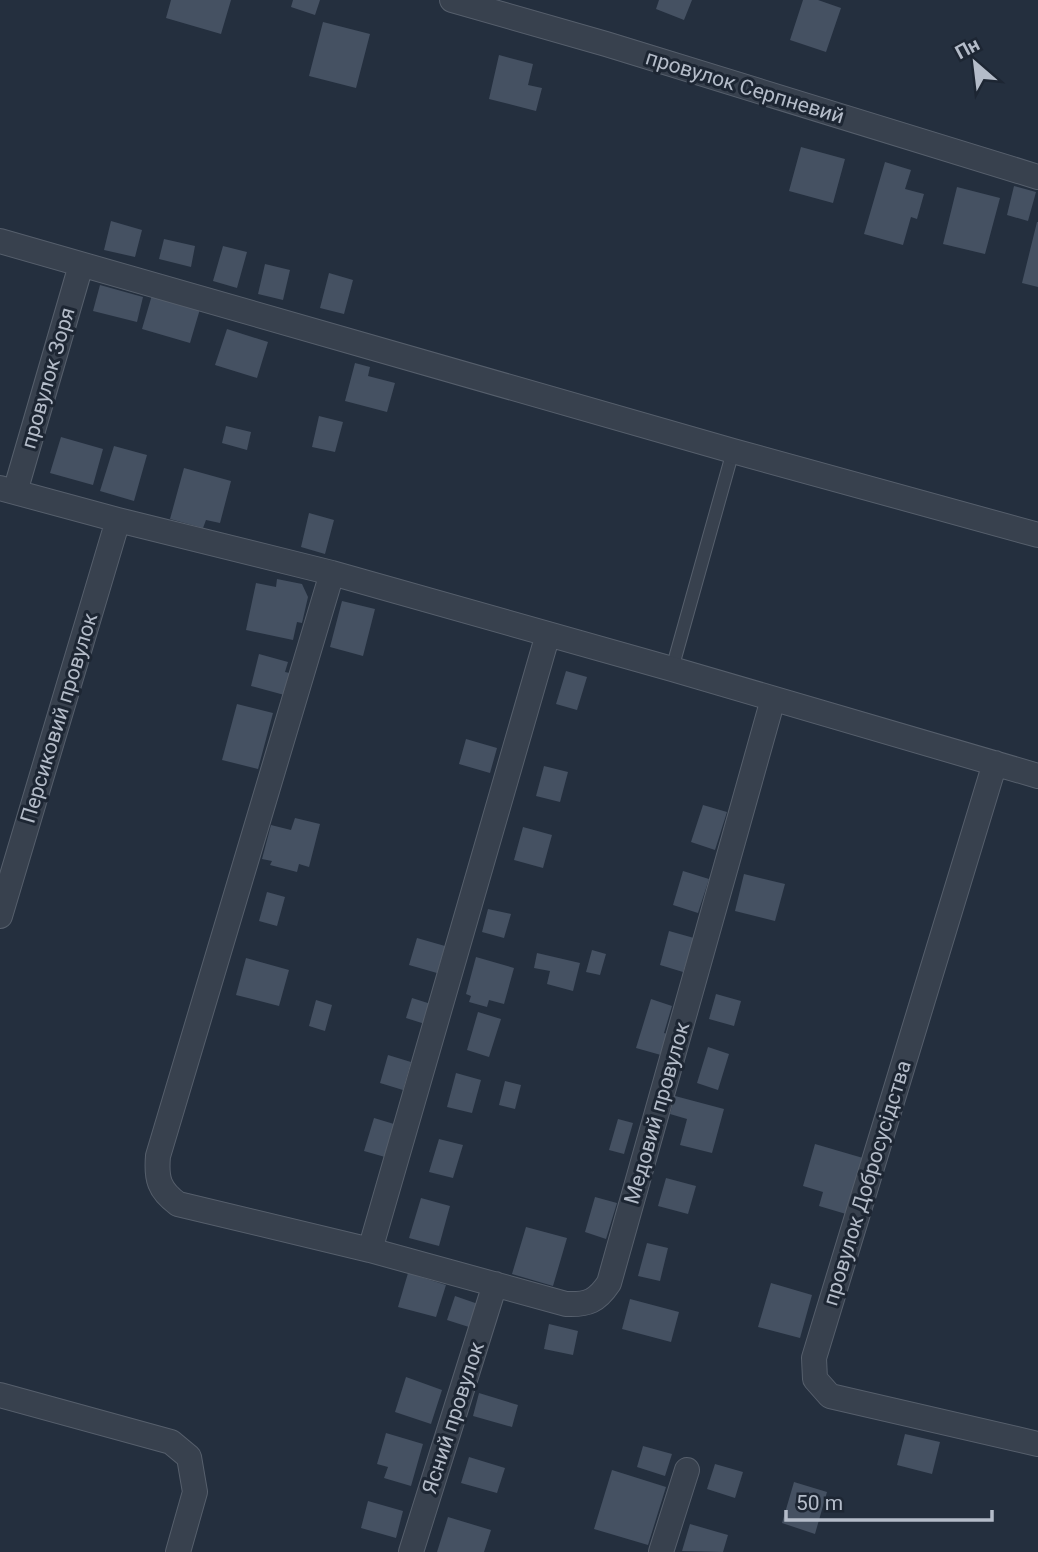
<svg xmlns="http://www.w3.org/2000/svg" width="1038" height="1552" viewBox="0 0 1038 1552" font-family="Roboto,sans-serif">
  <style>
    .building { fill: #455162 }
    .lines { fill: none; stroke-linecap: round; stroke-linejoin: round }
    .service-casing { stroke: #565f6c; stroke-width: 14 }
    .minor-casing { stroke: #565f6c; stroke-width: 26 }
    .service { stroke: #38414e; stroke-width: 12 }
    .minor { stroke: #38414e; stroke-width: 24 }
    .labels { text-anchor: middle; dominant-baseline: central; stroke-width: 6; stroke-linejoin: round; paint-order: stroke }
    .street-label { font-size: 21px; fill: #b4bcc9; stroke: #1d2633 }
  </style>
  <rect width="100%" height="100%" fill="#242f3e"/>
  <path class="building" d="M171 0H231L221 34 166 18Z
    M293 0H320L315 15 291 7Z
    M659 0H692L684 20 656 9Z
    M803 0H818L841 8 826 52 790 40Z
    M323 22 370 34 356 88 309 76Z
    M499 55 533 64 528 85 542 88 536 111 489 99Z
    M801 147 845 159 833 203 789 191Z
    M885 162 911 170 905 189 924 194 917 219 911 217 903 245 864 234Z
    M1014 186 1036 192 1028 221 1007 215Z
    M957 187 1000 198 985 254 943 244Z
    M111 221 142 230 135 257 104 250Z
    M1037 222H1038V287L1022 283Z
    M164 239 195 246 191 267 159 259Z
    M223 246 247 252 237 288 213 281Z
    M265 264 290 270 283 300 258 294Z
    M329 273 353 280 344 314 320 308Z
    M100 285 143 297 137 322 93 311Z
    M152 295 200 309 190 343 142 329Z
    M227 329 268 342 257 378 215 365Z
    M355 363 370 367 368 376 395 383 387 412 345 401Z
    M319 416 343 422 335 452 312 447Z
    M226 426 251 432 247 450 222 443Z
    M61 437 103 449 93 485 50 473Z
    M114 446 147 455 134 501 100 491Z
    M184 468 231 481 220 523 206 520 203 528 170 519Z
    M309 513 334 520 325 554 301 547Z
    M277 579 302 584 308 597 302 623 297 622 293 640 246 630 256 583 276 587Z
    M342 601 375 609 363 656 330 647Z
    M259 654 288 662 285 672 294 674 288 696 251 686Z
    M566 671 587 677 577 710 556 704Z
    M237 704 273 713 258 769 222 760Z
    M466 739 497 748 490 773 459 764Z
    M544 766 568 772 560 802 536 796Z
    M703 805 727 812 715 850 691 842Z
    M295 818 320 824 309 867 299 864 297 872 270 865 272 861 262 859 271 825 291 830Z
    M523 827 552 835 543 868 514 860Z
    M683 871 709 879 698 913 673 905Z
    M744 874 785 884 775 921 735 911Z
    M267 892 285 897 277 926 259 921Z
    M488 909 511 914 504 938 482 932Z
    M669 931 694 938 683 972 660 965Z
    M417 938 445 946 437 973 409 965Z
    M592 950 606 954 600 975 586 972Z
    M537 953 580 963 573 991 547 984 550 971 534 968Z
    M476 957 514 968 504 1004 489 1000 487 1007 469 1002 471 996 466 994Z
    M246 958 289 970 279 1006 236 995Z
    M716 994 741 1001 734 1026 709 1019Z
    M412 998 431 1004 425 1024 406 1018Z
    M651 999 672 1006 664 1033 674 1036 668 1057 636 1048Z
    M316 1000 332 1005 325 1031 309 1026Z
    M478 1012 501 1019 489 1057 467 1050Z
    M708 1047 729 1054 718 1090 697 1083Z
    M388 1055 411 1062 403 1090 380 1083Z
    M456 1073 481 1080 472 1113 447 1107Z
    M505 1081 521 1085 515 1109 499 1105Z
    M675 1096 724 1109 712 1153 680 1145 687 1119 670 1114Z
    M374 1118 394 1124 385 1157 364 1151Z
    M618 1119 633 1123 624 1154 609 1150Z
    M439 1139 463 1145 453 1178 429 1172Z
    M815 1144 863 1158 846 1214 819 1206 823 1192 803 1186Z
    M666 1178 696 1186 688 1214 658 1206Z
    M595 1197 617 1203 606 1239 585 1232Z
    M421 1198 450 1206 439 1246 409 1238Z
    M526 1227 567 1238 553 1286 512 1274Z
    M647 1243 668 1248 660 1281 638 1276Z
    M408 1273 446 1285 436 1317 398 1307Z
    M771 1283 812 1295 800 1338 758 1327Z
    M455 1296 481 1305 472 1328 447 1320Z
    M630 1299 679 1312 671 1342 622 1329Z
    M549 1324 578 1331 573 1355 544 1349Z
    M406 1377 442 1390 431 1424 395 1412Z
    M479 1393 518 1405 512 1427 473 1416Z
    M386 1433 423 1444 411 1486 384 1478 388 1467 377 1464Z
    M905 1434 940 1442 932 1474 897 1465Z
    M643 1446 672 1454 665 1476 637 1467Z
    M469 1457 505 1468 497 1493 461 1483Z
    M715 1464 743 1472 735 1498 707 1489Z
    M612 1470 666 1487 648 1545 594 1529Z
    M794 1482 827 1492 815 1534 782 1523Z
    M368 1501 403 1511 396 1538 361 1528Z
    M448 1517 491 1530 484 1552H437Z
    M690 1524 728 1535 723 1552 682 1551Z"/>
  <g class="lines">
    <defs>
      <path id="service" d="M672 669 733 451"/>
      <path id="minor" d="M452 0 606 44 1038 177
        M0 241 733 451 1038 535
        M0 488 118 520 332 573 672 669 1038 776
        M15 492 81 265
        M332 573 158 1156C156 1179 159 1190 178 1204L370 1250 566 1304C588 1305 597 1301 609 1283L773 699
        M995 763 814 1358 815 1379 830 1396 1038 1444
        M0 916 118 520
        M370 1250 548 634
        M0 1395 171 1442 189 1457 195 1492 178 1552
        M411 1552 495 1284
        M661 1552 687 1470"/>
    </defs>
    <use href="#service" class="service-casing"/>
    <use href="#minor" class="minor-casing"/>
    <use href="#service" class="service"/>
    <use href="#minor" class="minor"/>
  </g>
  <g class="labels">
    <g class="street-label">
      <text transform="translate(745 87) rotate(17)">провулок Серпневий</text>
      <text transform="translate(48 378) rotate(-74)">провулок Зоря</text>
      <text transform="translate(59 718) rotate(-73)">Персиковий провулок</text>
      <text transform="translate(657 1113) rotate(-74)">Медовий провулок</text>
      <text transform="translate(867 1183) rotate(-73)">провулок Добросусідства</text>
      <text transform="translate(453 1418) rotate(-72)">Ясний провулок</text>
    </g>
  </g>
  <g transform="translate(975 63) rotate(332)" stroke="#1d2633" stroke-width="5" paint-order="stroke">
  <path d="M0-5L12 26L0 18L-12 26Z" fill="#b4bcc9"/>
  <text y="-10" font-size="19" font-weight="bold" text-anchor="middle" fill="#b4bcc9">Пн</text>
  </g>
  <path d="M786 1510v10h206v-10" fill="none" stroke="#b4bcc9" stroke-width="3.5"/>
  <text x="796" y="1510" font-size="21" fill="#b4bcc9" stroke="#1d2633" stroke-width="5" paint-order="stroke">50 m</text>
</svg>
